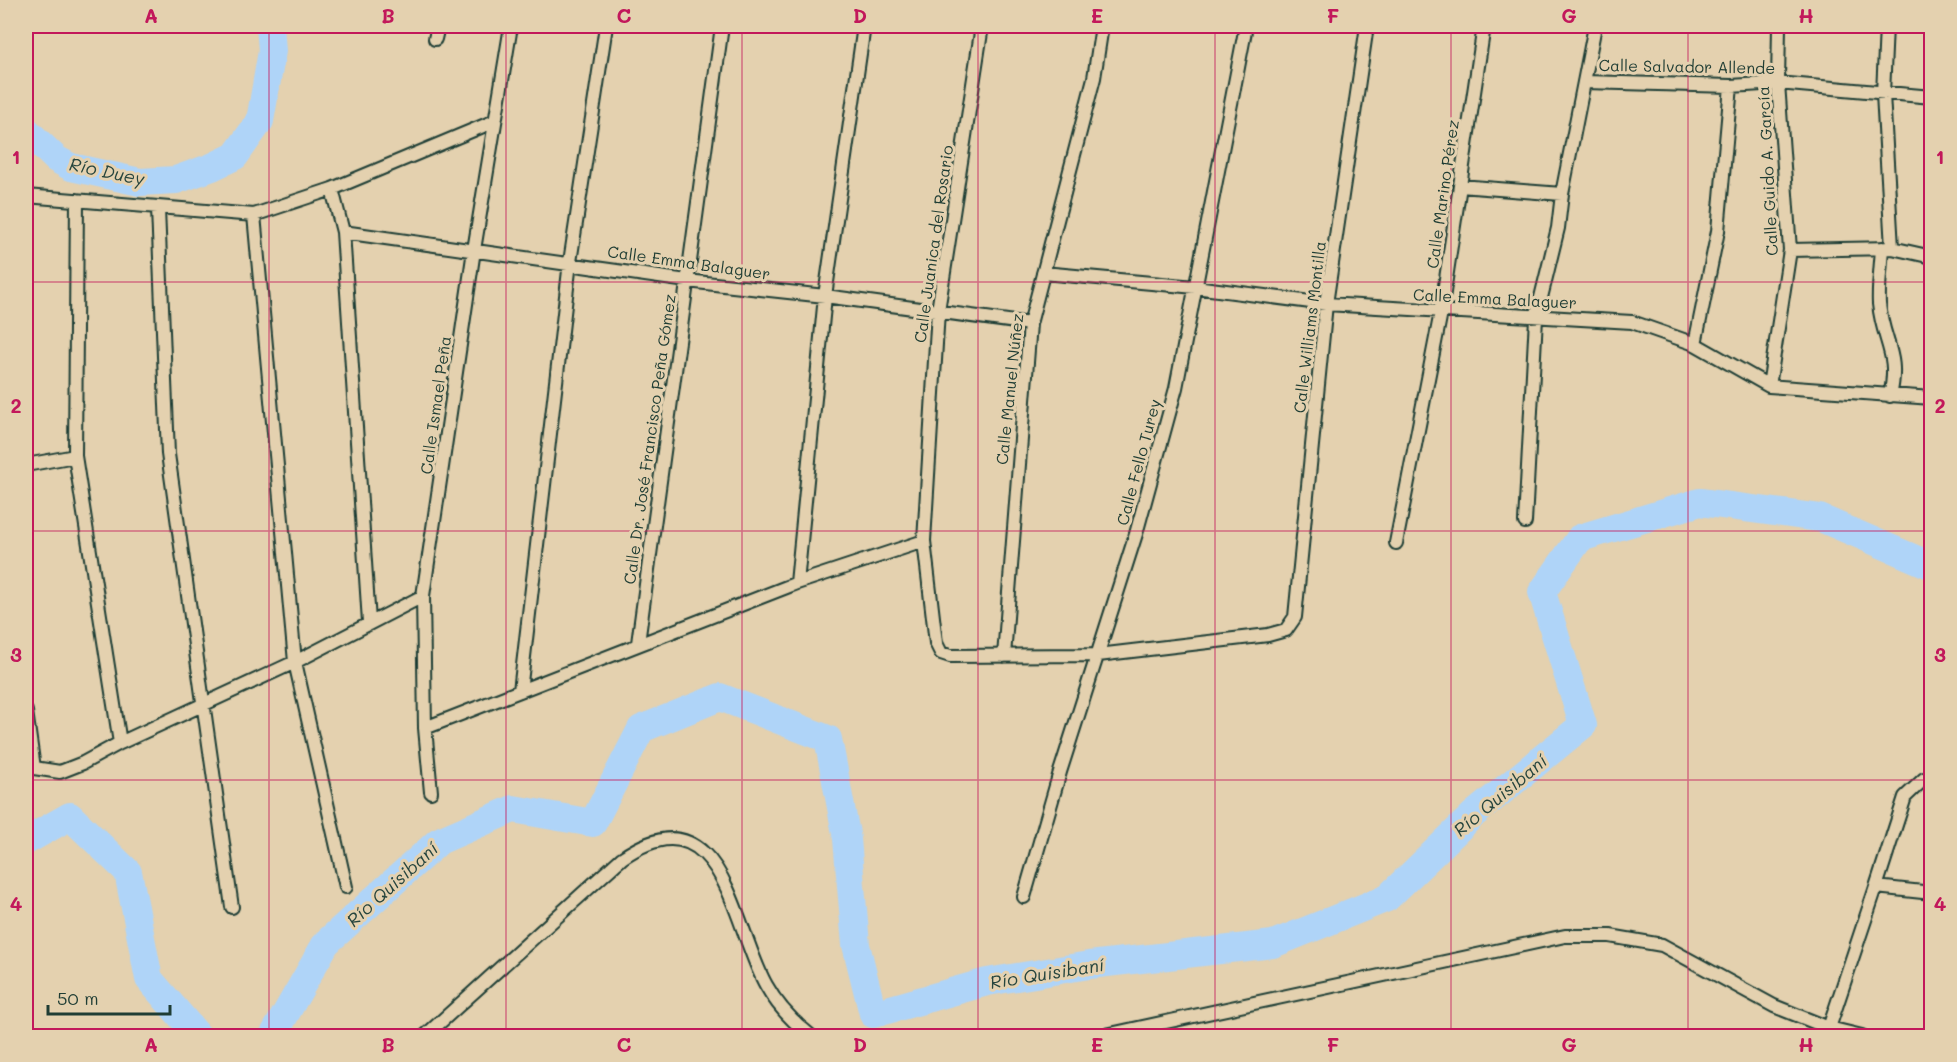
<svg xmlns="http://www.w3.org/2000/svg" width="1957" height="1062" viewBox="0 0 1957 1062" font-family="Mali,sans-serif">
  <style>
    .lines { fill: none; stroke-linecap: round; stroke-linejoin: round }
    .river { stroke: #afd4f8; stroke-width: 28 }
    .street-casing { stroke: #1f3d34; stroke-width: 16 }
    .street { stroke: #e4d1af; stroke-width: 12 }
    .grid { fill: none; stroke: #c2185b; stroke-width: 1.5; stroke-opacity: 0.55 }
    .labels { text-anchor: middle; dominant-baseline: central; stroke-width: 6; stroke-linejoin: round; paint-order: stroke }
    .street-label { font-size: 16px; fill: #1f3d34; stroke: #e4d1af }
    .water-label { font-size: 18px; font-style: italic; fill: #26453e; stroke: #e4d1af }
    .neatline { fill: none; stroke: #c2185b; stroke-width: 2 }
    .grid-label { font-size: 20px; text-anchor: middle; font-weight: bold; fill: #c2185b }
  </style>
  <rect width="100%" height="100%" fill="#e4d1af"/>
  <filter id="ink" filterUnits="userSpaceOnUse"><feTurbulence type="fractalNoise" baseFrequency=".0167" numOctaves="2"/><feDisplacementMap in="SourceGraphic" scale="12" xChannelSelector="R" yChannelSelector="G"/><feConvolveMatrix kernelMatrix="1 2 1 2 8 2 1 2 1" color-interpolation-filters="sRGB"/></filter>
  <g filter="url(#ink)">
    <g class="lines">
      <path class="river" d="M26 130 56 159 71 167 140 182 176 180 212 167 235 156 260 121 272 51 270 26
        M26 841 70 816 128 872 149 979 198 1036
        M273 1036 326 943 439 841 513 809 593 823 641 729 720 697 828 739 847 839 856 945 873 1014 987 982 1089 965 1273 944 1387 898 1474 814 1583 725 1542 592 1580 538 1700 502 1820 518 1932 566"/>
      <defs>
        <path id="street" d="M982 26 938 311 924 541 936 643 941 653 950 656 1098 655 1268 635 1286 630 1295 617 1326 304 1367 26
          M1886 26 1883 94 1892 248
          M435 39 438 26
          M1585 82 1731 86 1778 83 1932 97
          M1460 186 1562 194
          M332 189 343 232 369 622
          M26 196 254 215 332 189 495 121
          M77 200 75 456 120 743
          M158 209 168 454 232 907
          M254 215 295 662 346 887
          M343 232 687 281 825 296 1030 324
          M1882 248C1881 266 1878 286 1879 304 1883 343 1900 354 1890 396
          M1790 250 1892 248 1932 257
          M1043 273 1195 287 1326 304 1632 322 1695 344 1769 386 1932 398
          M1695 344 1718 231 1731 86
          M1769 386 1790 250 1778 83 1779 26
          M26 465 75 456
          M1525 522 1536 318 1558 228 1562 194 1595 26
          M1396 543 1441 312 1484 26
          M797 583 825 296 864 26
          M638 643 722 26
          M1004 656 1030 324 1094 78 1102 26
          M520 691 570 262 606 26
          M26 711 34 768
          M425 728 797 583 924 541
          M26 764 34 768 60 772 83 763 120 743 295 662 423 596
          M431 792 425 728 423 596 474 250 511 26
          M1876 887 1905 797 1924 779 1932 778
          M1024 897 1060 772 1136 534 1176 388 1246 26
          M1829 1028 1876 887 1932 893
          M425 1036 622 858C723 789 733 927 766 985 777 1005 793 1022 811 1036
          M1101 1036 1565 936H1610L1662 945 1774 1006 1829 1028 1862 1036"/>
      </defs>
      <use href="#street" class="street-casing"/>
      <use href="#street" class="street"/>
    </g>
  </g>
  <path class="grid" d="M269 26V1036M506 26V1036M742 26V1036M978 26V1036M1215 26V1036M1451 26V1036M1688 26V1036M26 282H1932M26 531H1932M26 780H1932"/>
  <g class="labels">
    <g class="street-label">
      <text transform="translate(1687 66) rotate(1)">Calle Salvador Allende</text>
      <text transform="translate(1767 171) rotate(-93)">Calle Guido A. García</text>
      <text transform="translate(1442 194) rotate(-82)">Calle Marino Pérez</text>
      <text transform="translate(933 244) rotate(-82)">Calle Juanica del Rosario</text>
      <text transform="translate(689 262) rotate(8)">Calle Emma Balaguer</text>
      <text transform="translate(1495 298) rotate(3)">Calle Emma Balaguer</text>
      <text transform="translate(1309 327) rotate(-83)">Calle Williams Montilla</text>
      <text transform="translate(1009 389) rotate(-84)">Calle Manuel Núñez</text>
      <text transform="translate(435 405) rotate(-82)">Calle Ismael Peña</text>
      <text transform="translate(649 439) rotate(-82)">Calle Dr. José Francisco Peña Gómez</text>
      <text transform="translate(1138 462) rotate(-75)">Calle Fello Turey</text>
    </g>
    <g class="water-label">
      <text transform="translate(107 171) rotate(12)">Río Duey</text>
      <text transform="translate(1500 795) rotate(-40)">Río Quisibaní</text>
      <text transform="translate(392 884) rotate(-42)">Río Quisibaní</text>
      <text transform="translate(1047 973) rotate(-9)">Río Quisibaní</text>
    </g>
  </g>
  <rect width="1957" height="1062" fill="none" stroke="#e4d1af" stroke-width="66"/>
  <path d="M48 1005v9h122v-9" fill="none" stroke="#1f3d34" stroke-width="3"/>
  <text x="57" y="1005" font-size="18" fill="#1f3d34" stroke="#e4d1af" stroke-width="4.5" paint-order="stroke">50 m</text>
  <rect x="33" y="33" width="1891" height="996" class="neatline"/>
  <g class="grid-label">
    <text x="151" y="23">A</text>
    <text x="388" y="23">B</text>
    <text x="624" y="23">C</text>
    <text x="860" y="23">D</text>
    <text x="1097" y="23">E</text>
    <text x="1333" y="23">F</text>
    <text x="1569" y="23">G</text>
    <text x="1806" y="23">H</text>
    <text x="16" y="164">1</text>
    <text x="1940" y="164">1</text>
    <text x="16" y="413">2</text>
    <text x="1940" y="413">2</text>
    <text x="16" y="662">3</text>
    <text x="1940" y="662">3</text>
    <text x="16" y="911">4</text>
    <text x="1940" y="911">4</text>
    <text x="151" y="1052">A</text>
    <text x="388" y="1052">B</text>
    <text x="624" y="1052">C</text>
    <text x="860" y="1052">D</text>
    <text x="1097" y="1052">E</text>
    <text x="1333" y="1052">F</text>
    <text x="1569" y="1052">G</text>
    <text x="1806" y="1052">H</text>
  </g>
</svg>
